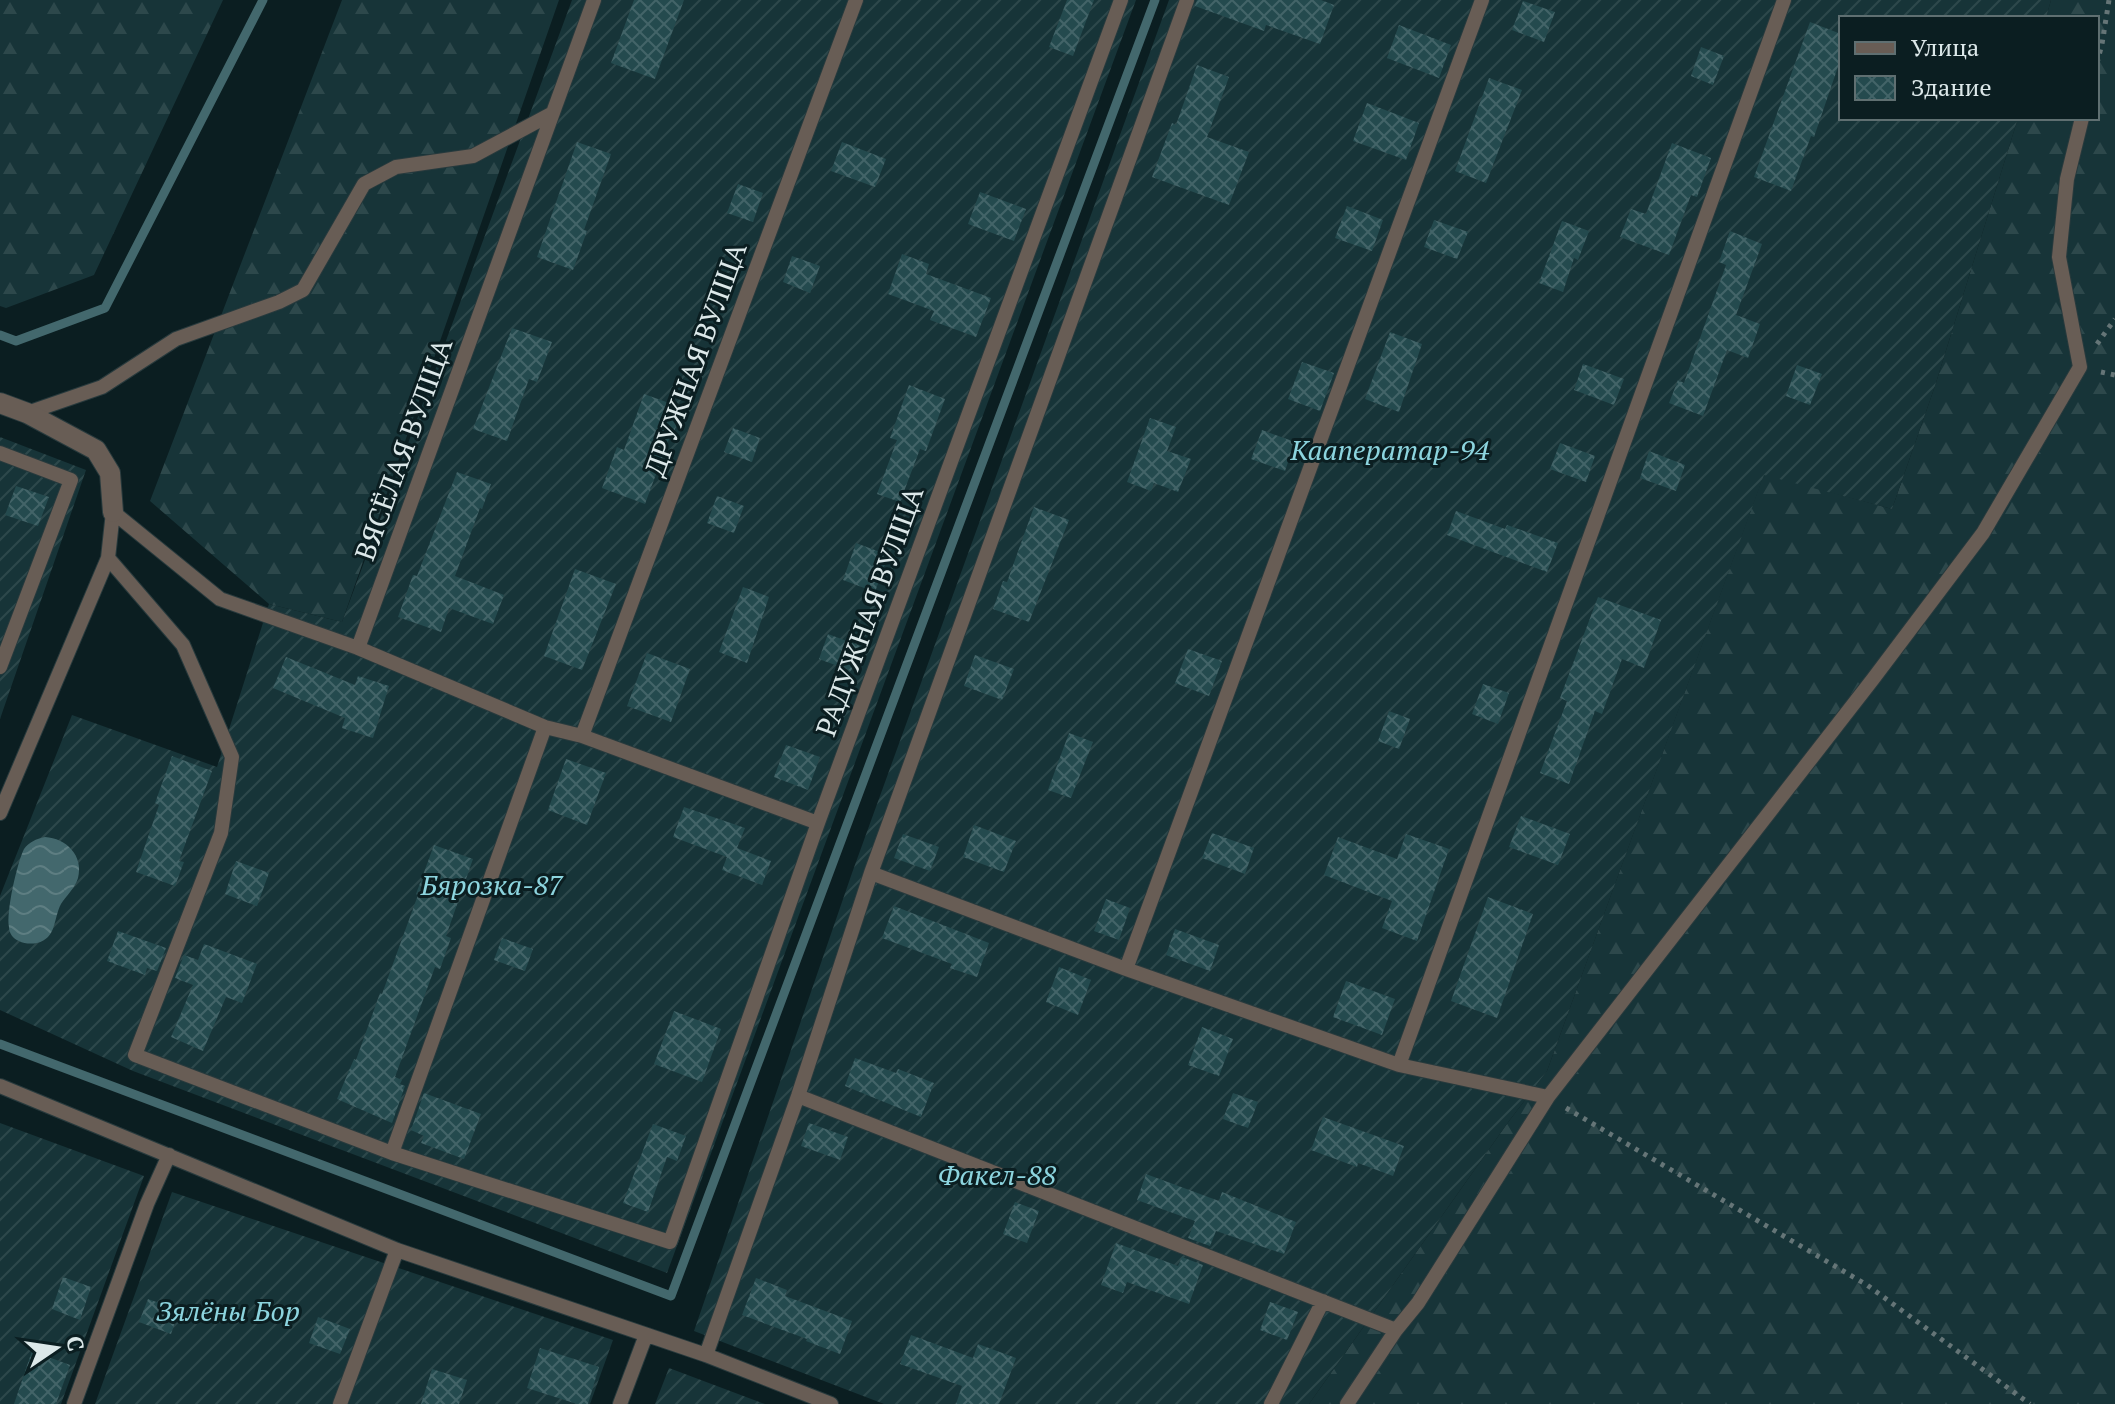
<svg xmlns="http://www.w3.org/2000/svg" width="2115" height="1404" viewBox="0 0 2115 1404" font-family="'PT Serif',serif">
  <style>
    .forest { fill: url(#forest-firs) }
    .garden { fill: url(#garden-furrows) }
    .water { fill: url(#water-waves) }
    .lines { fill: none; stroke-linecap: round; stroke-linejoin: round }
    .stream { stroke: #43686d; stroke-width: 9 }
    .building { fill: url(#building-cross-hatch) }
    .lane-casing { stroke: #283a3d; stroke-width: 16 }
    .street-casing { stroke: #283a3d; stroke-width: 22 }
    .path { stroke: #657577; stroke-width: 5; stroke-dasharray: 4 6; stroke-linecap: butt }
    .lane { stroke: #685d55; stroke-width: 14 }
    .street { stroke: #685d55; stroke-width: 20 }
    .labels { text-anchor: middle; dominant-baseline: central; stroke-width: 6; stroke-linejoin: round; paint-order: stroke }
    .street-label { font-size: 28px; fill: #dce8e9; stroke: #0b1e21 }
    .park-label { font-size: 28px; font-style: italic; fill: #8cd4de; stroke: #0b1e21 }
  </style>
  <defs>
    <pattern id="forest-firs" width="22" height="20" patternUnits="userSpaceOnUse" patternTransform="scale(2)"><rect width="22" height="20" fill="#173438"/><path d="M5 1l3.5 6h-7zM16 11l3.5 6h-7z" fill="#2d484b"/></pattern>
    <pattern id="garden-furrows" width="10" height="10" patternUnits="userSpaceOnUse" patternTransform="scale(2)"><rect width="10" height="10" fill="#173438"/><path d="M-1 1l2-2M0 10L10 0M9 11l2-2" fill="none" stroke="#2d484b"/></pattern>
    <pattern id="water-waves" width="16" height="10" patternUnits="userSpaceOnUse" patternTransform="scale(2)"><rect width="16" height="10" fill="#43686d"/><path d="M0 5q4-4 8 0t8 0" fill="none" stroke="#5e7e82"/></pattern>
    <pattern id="building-cross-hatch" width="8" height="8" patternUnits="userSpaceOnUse" patternTransform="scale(2)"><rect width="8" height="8" fill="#244a4e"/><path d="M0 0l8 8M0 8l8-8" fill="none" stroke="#436468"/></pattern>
  </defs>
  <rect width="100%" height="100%" fill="#0b1e21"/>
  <path class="forest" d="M0 0H223L94 275 6 308 0 306Z
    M342 0H559L342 622 269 604 150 501Z
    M2051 0H2115V1404H1309L1509 1121 1547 1071 1764 474 1892 509 1935 386 2018 118H2097V18H2046Z"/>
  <path class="garden" d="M572 0H1136L667 1273 133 1071 0 1010V896L72 715 217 767 269 604 342 622Z
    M1169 0H2051L2046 18H1841V118H2018L1935 386 1892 509 1764 475 1547 1071 1509 1121 1309 1404H884L694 1331 852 873Z
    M0 437 86 470 0 719Z
    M0 1123 144 1176 61 1404H0Z
    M172 1192 613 1340 590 1404H95Z
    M669 1368 765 1404H655Z"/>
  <path class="water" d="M45 837C66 838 84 856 78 878 75 888 66 896 61 904 53 919 57 938 37 943 32 944 24 944 19 941 13 939 9 933 9 927 6 912 17 863 24 849 29 842 36 839 45 837Z"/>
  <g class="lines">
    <path class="stream" d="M0 335 16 341 105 308 263 0
      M0 1044 671 1296 1155 0"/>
  </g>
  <path class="building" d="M634 0H684L655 79 611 63Z
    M1067 0H1094L1073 56 1049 47Z
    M1197 0H1321L1334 5 1320 44 1266 25 1264 31 1195 6Z
    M1523 1 1555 12 1544 42 1512 30Z
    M1810 22 1841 34V58L1814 137 1811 136 1791 191 1754 177Z
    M1399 25 1451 45 1439 78 1387 58Z
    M1701 47 1724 56 1713 85 1691 76Z
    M1197 65 1229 77 1207 137 1249 152 1229 205 1152 177 1172 123 1176 125Z
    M1489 78 1522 90 1486 183 1455 171Z
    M1367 103 1419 123 1406 160 1353 141Z
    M577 142 611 154 584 230 587 231 573 270 537 257Z
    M842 142 886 159 875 187 831 171Z
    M1672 143 1711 158 1697 197 1691 195 1669 255 1620 237 1631 209 1646 214Z
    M738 184 763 193 753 222 727 213Z
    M980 192 1026 209 1014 241 968 224Z
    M1347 206 1383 220 1372 251 1335 238Z
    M1434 220 1468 232 1457 259 1424 247Z
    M1562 221 1589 231 1578 260 1574 258 1563 292 1539 283Z
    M1730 231 1762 244 1736 315 1760 324 1748 358 1727 350 1703 416 1669 403 1678 380 1684 383 1726 265 1719 262Z
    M902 254 929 264 926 274 991 298 976 337 930 320 934 311 888 294Z
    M792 256 820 266 810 293 783 282Z
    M512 328 552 342 537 382 529 379 507 441 473 429Z
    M1390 332 1422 344 1399 412 1365 399Z
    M1302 362 1334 373 1320 411 1288 399Z
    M1583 364 1624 379 1614 405 1574 390Z
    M1797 365 1822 374 1810 405 1786 396Z
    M909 385 945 399 926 451 920 449 900 502 877 494 897 440 890 438Z
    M644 394 683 408 674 432 672 431 645 504 602 488 617 447 624 450Z
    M1150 418 1176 427 1167 451 1191 459 1178 492 1154 483 1151 491 1127 482Z
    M733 428 760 438 752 462 724 452Z
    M1262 430 1295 442 1285 471 1251 459Z
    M1560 443 1595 456 1586 482 1550 469Z
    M1649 451 1685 465 1676 491 1640 478Z
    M457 472 491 484 482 509 480 508 455 576 504 595 493 624 449 608 441 632 398 617 413 575 417 576Z
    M16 486 49 497 38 526 5 515Z
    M717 496 744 506 734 533 707 523Z
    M1034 507 1069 520 1029 622 993 609 1003 581 1007 582Z
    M1456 511 1505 529 1507 525 1558 543 1547 572 1447 535Z
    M856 543 888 555 875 592 843 580Z
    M575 569 616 584 582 670 544 656Z
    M743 587 769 597 747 663 719 652Z
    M1598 597 1661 620 1644 668 1622 659 1602 714 1595 711 1569 784 1540 773 1567 701 1560 698Z
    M828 634 860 646 851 671 819 659Z
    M1188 649 1222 661 1209 696 1175 683Z
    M647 653 690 669 671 722 627 706Z
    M975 655 1014 669 1002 700 964 686Z
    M286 657 355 685 358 676 389 686 373 738 342 728 345 718 273 688Z
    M1483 684 1509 693 1498 724 1472 714Z
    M1389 711 1410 719 1399 749 1378 741Z
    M1069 733 1093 742 1071 798 1048 790Z
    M786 745 820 757 808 790 774 777Z
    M172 756 212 771 179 861 184 862 175 886 136 872 159 805 155 803Z
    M566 759 606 773 587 825 548 810Z
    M684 807 745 828 737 848 771 861 762 885 722 870 727 857 673 837Z
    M1521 816 1570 834 1558 865 1509 847Z
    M974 825 1016 841 1004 872 963 857Z
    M1212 833 1254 848 1245 874 1202 858Z
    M903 834 939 847 930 871 894 858Z
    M1406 834 1449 849 1417 941 1382 928 1392 901 1324 875 1338 837 1397 859Z
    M434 845 473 859 446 936 451 938 440 969 435 967 395 1077 402 1080 400 1084 405 1086 392 1123 337 1099 354 1059 356 1060 380 993 382 994 418 895 416 894Z
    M236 861 269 873 257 906 225 894Z
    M1488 897 1533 914 1497 1018 1451 1001Z
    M1106 899 1130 908 1119 940 1094 931Z
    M894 906 989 943 977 977 950 968 952 964 882 938Z
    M1175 929 1219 945 1210 971 1166 955Z
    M118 931 166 948 157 971 147 968 145 975 107 961Z
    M502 938 533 949 525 971 494 960Z
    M204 944 257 964 242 1003 226 997 203 1051 171 1037 193 985 175 978 184 955 198 960Z
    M1059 967 1091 980 1078 1015 1046 1002Z
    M1346 981 1395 999 1382 1035 1333 1017Z
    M674 1011 721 1029 702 1082 654 1064Z
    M1202 1027 1233 1039 1219 1076 1188 1065Z
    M855 1058 896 1073 898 1069 934 1083 921 1117 845 1086Z
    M424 1093 481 1114 464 1159 421 1143 424 1136 411 1130Z
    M1233 1093 1258 1102 1248 1128 1223 1119Z
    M1323 1117 1404 1146 1393 1176 1358 1163 1357 1167 1311 1150Z
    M809 1123 848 1137 840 1160 801 1146Z
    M653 1124 686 1136 677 1161 667 1157 648 1212 623 1203Z
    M1146 1174 1219 1201 1222 1192 1296 1222 1284 1254 1216 1231 1210 1246 1188 1238 1195 1221 1137 1200Z
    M1015 1202 1039 1211 1027 1243 1003 1234Z
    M1116 1243 1178 1266 1182 1257 1203 1265 1189 1304 1127 1282 1123 1293 1101 1285Z
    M63 1277 91 1287 80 1320 52 1309Z
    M756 1278 787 1290 785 1296 852 1321 840 1354 806 1341 807 1339 742 1315Z
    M148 1299 179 1310 171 1334 139 1322Z
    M1270 1302 1298 1312 1287 1340 1260 1330Z
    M318 1317 350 1329 340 1354 309 1343Z
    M911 1335 973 1358 978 1344 1016 1358 999 1404H956L962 1386 900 1364Z
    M540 1348 599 1367 588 1404H577L527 1388Z
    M32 1351 70 1365 56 1404H14Z
    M432 1369 467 1380 459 1404H421Z"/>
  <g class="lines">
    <defs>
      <path id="lane" d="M27 413 102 387 176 339 279 302 303 290 364 184 396 167 473 156 553 113
        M0 453 71 480 0 667
        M113 512 220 599 358 648 594 0
        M108 558 183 645 232 757 221 833 135 1055 392 1153 670 1242 818 823 1121 0
        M358 648 545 727 582 736 818 823
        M582 736 856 0
        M0 813 108 558 113 512
        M871 873 1187 0
        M1126 969 1482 0
        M1399 1065 1784 0
        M0 1086 397 1250 706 1355 798 1096 871 873 1126 969 1399 1065 1548 1097
        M798 1096 1396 1330
        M392 1153 545 727
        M706 1355 831 1404
        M74 1404 147 1204 169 1155
        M340 1404 397 1250
        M620 1404 646 1335
        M1271 1404 1323 1301
        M1347 1404 1396 1330 1418 1303 1548 1097 1873 679 1983 533 2080 367 2059 257 2067 179 2082 118"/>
      <path id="street" d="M0 403 27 413 96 450 110 473 113 512"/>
    </defs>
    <use href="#lane" class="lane-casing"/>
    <use href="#street" class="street-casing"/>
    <path class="path" d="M2097 63 2102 44 2109 0
      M2097 344 2115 319
      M2101 372 2115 375
      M1566 1108 1867 1285 2030 1404"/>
    <use href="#lane" class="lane"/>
    <use href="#street" class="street"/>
  </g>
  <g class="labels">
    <g class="street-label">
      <text transform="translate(695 359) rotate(-70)">ДРУЖНАЯ ВУЛІЦА</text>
      <text transform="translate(403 449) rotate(-70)">ВЯСЁЛАЯ ВУЛІЦА</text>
      <text transform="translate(869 611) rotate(-70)">РАДУЖНАЯ ВУЛІЦА</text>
    </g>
    <g class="park-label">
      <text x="1390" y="449">Кааператар-94</text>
      <text x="492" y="884">Бярозка-87</text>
      <text x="997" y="1174">Факел-88</text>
      <text x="228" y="1310">Зялёны Бор</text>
    </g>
  </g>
  <rect x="1839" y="16" width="260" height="104" fill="#0b1e21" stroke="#5f6f71" stroke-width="2"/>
  <rect x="1855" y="42" width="40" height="12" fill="#685d55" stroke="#5f6f71" stroke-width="2"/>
  <text x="1911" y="56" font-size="24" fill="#dce8e9">Улица</text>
  <rect x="1855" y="76" width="40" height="24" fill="url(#building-cross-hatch)" stroke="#5f6f71" stroke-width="2"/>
  <text x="1911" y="96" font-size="24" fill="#dce8e9">Здание</text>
  <g transform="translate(56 1348) rotate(77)" stroke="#0b1e21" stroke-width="6" paint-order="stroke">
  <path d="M0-6L14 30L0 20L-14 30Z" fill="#dce8e9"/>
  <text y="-12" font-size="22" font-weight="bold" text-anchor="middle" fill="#dce8e9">С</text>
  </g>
</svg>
